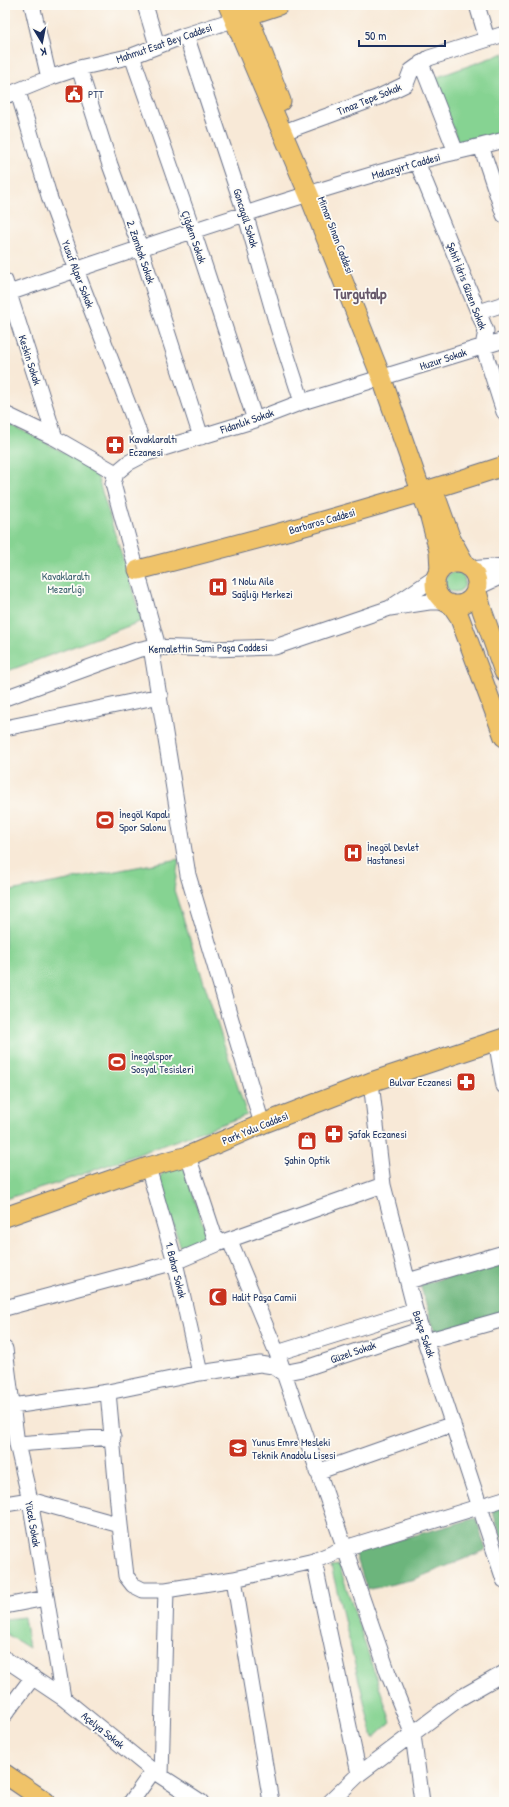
<svg xmlns="http://www.w3.org/2000/svg" width="509" height="1807" viewBox="0 0 509 1807" font-family="'Patrick Hand',sans-serif">
  <style>
    .green { fill: #86d392; stroke: #508178 }
    .forest { fill: #6cb57c; stroke: #44726d }
    .lines { fill: none; stroke-linecap: round; stroke-linejoin: round }
    .minor-casing { stroke: #687088; stroke-width: 17 }
    .major-casing { stroke: #687088; stroke-width: 21 }
    .minor { stroke: #fff; stroke-width: 15 }
    .major { stroke: #f0c369; stroke-width: 19 }
    .labels { text-anchor: middle; dominant-baseline: central; stroke-width: 3.5; stroke-linejoin: round; paint-order: stroke }
    .street-label { font-size: 11px; fill: #1b2f5e; stroke: #fdfcf7 }
    .poi-label { font-size: 11px; fill: #1b2f5e; stroke: #fdfcf7; text-anchor: start }
    .park-label { font-size: 11px; fill: #3b606e; stroke: #fdfcf7 }
    .district-label { font-size: 15px; font-weight: bold; fill: #66586a; stroke: #fdfcf7 }
  </style>
  <rect width="100%" height="100%" fill="#fdfcf7"/>
  <filter id="ink" filterUnits="userSpaceOnUse"><feTurbulence type="fractalNoise" baseFrequency=".025" numOctaves="2"/><feDisplacementMap in="SourceGraphic" scale="8" xChannelSelector="R" yChannelSelector="G"/><feConvolveMatrix kernelMatrix="1 2 1 2 8 2 1 2 1" color-interpolation-filters="sRGB"/></filter>
  <filter id="wash" filterUnits="userSpaceOnUse"><feTurbulence type="fractalNoise" baseFrequency=".012" numOctaves="4" result="noise"/><feDisplacementMap in="SourceGraphic" scale="16" xChannelSelector="R" yChannelSelector="G"/><feGaussianBlur stdDeviation="0.9" result="paint"/><feColorMatrix in="noise" values="0 0 0 0 0 0 0 0 0 0 0 0 0 0 0 0 0 1.4 0 .05"/><feComposite in="paint" operator="in"/></filter>
  <g filter="url(#wash)">
    <rect width="100%" height="100%" fill="#f8e9d7"/>
    <path class="green" d="M504 53V133L460 147 435 78Z
      M5 421 95 469 142 621 5 672Z
      M445 582a10 10 0 1 1 20 0a10 10 0 1 1-20 0Z
      M179 859 174 890 247 1115 58 1183 5 1199V1010L8 1002 5 980V892Z
      M183 1164 207 1236 204 1242 181 1248 158 1180 165 1170Z
      M339 1565 391 1722 373 1738 331 1566Z
      M24 1617 29 1648 5 1633V1619Z"/>
    <path class="forest" d="M504 1260V1313L435 1333 420 1285Z
      M504 1506V1542L503 1543 492 1510Z
      M476 1518 486 1550 415 1579 367 1590 355 1552Z"/>
  </g>
  <g filter="url(#ink)">
    <g class="lines">
      <defs>
        <path id="minor" d="M32 5 49 78
          M145 5 157 45
          M477 5 487 39
          M186 35 245 213 278 328 302 402
          M132 56 193 231 255 420
          M421 63 456 152
          M79 68 110 165 140 247 201 437
          M18 92 50 199 76 270 147 453
          M5 96 49 78 79 68 132 56 186 35 233 20
          M281 133 379 97 406 84 411 71 429 58 504 34
          M481 146 504 215
          M417 162 486 331 483 346 504 412
          M5 281 55 438
          M9 293C144 246 279 201 416 162 445 154 475 148 504 140
          M479 312 504 304
          M5 414 55 438 116 473
          M116 473 128 463 147 453 255 420 302 402 504 340
          M116 473 113 484 158 647
          M470 569 504 566
          M436 577 390 608 429 602H445
          M476 588 504 575
          M151 647 188 875 262 1124
          M5 698 137 650 151 647 213 649 275 647 390 608
          M5 728 160 696
          M496 1040 504 1086
          M371 1082 383 1185 415 1310 504 1580
          M188 1156 217 1244
          M148 1167 175 1262 200 1373
          M230 1241 277 1353 388 1673 413 1735 422 1802
          M408 1281 504 1253
          M5 1308 175 1262 217 1244 383 1185
          M426 1341 504 1319
          M5 1349 17 1444 30 1500 63 1698
          M277 1353 415 1310
          M283 1373 303 1369 422 1329
          M108 1392 120 1525 126 1576 133 1585 143 1590H166L234 1579 314 1561 345 1548 504 1499
          M13 1406 108 1392 200 1373 260 1364 273 1366 283 1373
          M17 1444 113 1437
          M317 1472 453 1424
          M5 1504 30 1500 120 1525
          M314 1561 359 1774
          M234 1579 271 1802
          M5 1606 46 1598
          M5 1659 63 1698 153 1771 201 1802
          M5 1714 33 1677
          M161 1776 166 1590
          M131 1802 153 1771
          M330 1802 359 1774 460 1698 504 1673"/>
        <path id="major" d="M228 5 309 195 382 379 430 517 439 551 440 571
          M244 5 281 101
          M237 19 279 5
          M437 500 451 539 466 566
          M435 584a21 21 0 1 1 42 0a21 21 0 1 1-42 0Z
          M138 570C261 539 383 506 504 466
          M476 588 482 610 504 672
          M451 604 459 616 504 737
          M5 1217 148 1167 188 1156 262 1124 371 1082 504 1038
          M5 1774 46 1802"/>
      </defs>
      <use href="#minor" class="minor-casing"/>
      <use href="#major" class="major-casing"/>
      <use href="#minor" class="minor"/>
      <use href="#major" class="major"/>
    </g>
  </g>
  <defs>
    <symbol id="civic-square" viewBox="-11 -11 22 22"><rect x="-9" y="-9" width="18" height="18" rx="4" fill="#c8321e" stroke="#fdfcf7"/><path d="M-.6-6.5H3V-4.5H.6V-3L4-1V1h2V6H-6V1h2V-1L-.6-3ZM-1.2 2.5V6h2.4V2.5Z" fill="#fff"/></symbol>
    <symbol id="pharmacy-square" viewBox="-11 -11 22 22"><rect x="-9" y="-9" width="18" height="18" rx="4" fill="#c8321e" stroke="#fdfcf7"/><path d="M-2-6h4v4h4v4h-4v4h-4v-4h-4v-4h4Z" fill="#fff"/></symbol>
    <symbol id="hospital-square" viewBox="-11 -11 22 22"><rect x="-9" y="-9" width="18" height="18" rx="4" fill="#c8321e" stroke="#fdfcf7"/><path d="M-5-5h3v3.5h4V-5h3V5h-3V1.5h-4V5h-3Z" fill="#fff"/></symbol>
    <symbol id="stadium-square" viewBox="-11 -11 22 22"><rect x="-9" y="-9" width="18" height="18" rx="4" fill="#c8321e" stroke="#fdfcf7"/><path d="M0-5a6.5 5 0 1 0 0 10a6.5 5 0 1 0 0-10ZM-3.5-1.8h7v3.6h-7Z" fill="#fff"/></symbol>
    <symbol id="shop-square" viewBox="-11 -11 22 22"><rect x="-9" y="-9" width="18" height="18" rx="4" fill="#c8321e" stroke="#fdfcf7"/><path d="M-5-2.5h2.3a2.7 3.5 0 0 1 5.4 0H5L5.5 6h-11ZM-1.5-2.5h3a1.5 2.3 0 0 0-3 0Z" fill="#fff"/></symbol>
    <symbol id="mosque-square" viewBox="-11 -11 22 22"><rect x="-9" y="-9" width="18" height="18" rx="4" fill="#c8321e" stroke="#fdfcf7"/><path d="M3.5-4.9A6 6 0 1 0 3.5 4.9A5 5 0 1 1 3.5-4.9Z" fill="#fff"/></symbol>
    <symbol id="school-square" viewBox="-11 -11 22 22"><rect x="-9" y="-9" width="18" height="18" rx="4" fill="#c8321e" stroke="#fdfcf7"/><path d="M0-5L7-2L0 1L-7-2ZM-4 1L0 2.5L4 1V4Q0 6-4 4Z" fill="#fff"/></symbol>
  </defs>
  <g fill-rule="evenodd">
    <use href="#civic-square" x="63" y="83" width="22" height="22"/>
    <use href="#pharmacy-square" x="104" y="434" width="22" height="22"/>
    <use href="#hospital-square" x="207" y="576" width="22" height="22"/>
    <use href="#stadium-square" x="94" y="809" width="22" height="22"/>
    <use href="#hospital-square" x="342" y="842" width="22" height="22"/>
    <use href="#stadium-square" x="106" y="1051" width="22" height="22"/>
    <use href="#pharmacy-square" x="455" y="1071" width="22" height="22"/>
    <use href="#pharmacy-square" x="323" y="1123" width="22" height="22"/>
    <use href="#shop-square" x="296" y="1130" width="22" height="22"/>
    <use href="#mosque-square" x="207" y="1286" width="22" height="22"/>
    <use href="#school-square" x="227" y="1437" width="22" height="22"/>
  </g>
  <g class="labels">
    <g class="street-label">
      <text transform="translate(164 43) rotate(-19)">Mahmut Esat Bey Caddesi</text>
      <text transform="translate(369 99) rotate(-22)">Tınaz Tepe Sokak</text>
      <text transform="translate(406 166) rotate(-16)">Malazgirt Caddesi</text>
      <text transform="translate(246 218) rotate(73)">Goncagül Sokak</text>
      <text transform="translate(336 235) rotate(69)">Mimar Sinan Caddesi</text>
      <text transform="translate(194 237) rotate(71)">Çiğdem Sokak</text>
      <text transform="translate(141 252) rotate(71)">2. Zambak Sokak</text>
      <text transform="translate(78 274) rotate(69)">Yusuf Alper Sokak</text>
      <text transform="translate(467 286) rotate(69)">Şehit İdris Güzen Sokak</text>
      <text transform="translate(443 359) rotate(-18)">Huzur Sokak</text>
      <text transform="translate(30 360) rotate(72)">Keskin Sokak</text>
      <text transform="translate(247 421) rotate(-19)">Fidanlık Sokak</text>
      <text transform="translate(322 521) rotate(-16)">Barbaros Caddesi</text>
      <text transform="translate(208 648) rotate(-1)">Kemalettin Sami Paşa Caddesi</text>
      <text transform="translate(255 1128) rotate(-22)">Park Yolu Caddesi</text>
      <text transform="translate(176 1270) rotate(76)">1. Bahar Sokak</text>
      <text transform="translate(424 1334) rotate(71)">Bahçe Sokak</text>
      <text transform="translate(353 1352) rotate(-19)">Güzel Sokak</text>
      <text transform="translate(33 1524) rotate(80)">Yücel Sokak</text>
      <text transform="translate(103 1730) rotate(39)">Açelya Sokak</text>
    </g>
    <g class="poi-label">
      <text x="88" y="94">PTT</text>
      <text x="129" y="439">Kavaklaraltı<tspan x="129" dy="13">Eczanesi</tspan></text>
      <text x="232" y="581">1 Nolu Aile<tspan x="232" dy="13">Sağlığı Merkezi</tspan></text>
      <text x="119" y="814">İnegöl Kapalı<tspan x="119" dy="13">Spor Salonu</tspan></text>
      <text x="367" y="847">İnegöl Devlet<tspan x="367" dy="13">Hastanesi</tspan></text>
      <text x="131" y="1056">İnegölspor<tspan x="131" dy="13">Sosyal Tesisleri</tspan></text>
      <text x="452" y="1082" text-anchor="end">Bulvar Eczanesi</text>
      <text x="348" y="1134">Şafak Eczanesi</text>
      <text x="307" y="1160" text-anchor="middle">Şahin Optik</text>
      <text x="232" y="1297">Halit Paşa Camii</text>
      <text x="252" y="1442">Yunus Emre Mesleki<tspan x="252" dy="13">Teknik Anadolu Lisesi</tspan></text>
    </g>
    <g class="park-label">
      <text x="66" y="576">Kavaklaraltı<tspan x="66" dy="13">Mezarlığı</tspan></text>
    </g>
    <g class="district-label">
      <text x="360" y="293">Turgutalp</text>
    </g>
  </g>
  <rect width="509" height="1807" fill="none" stroke="#fdfcf7" stroke-width="20"/>
  <g transform="translate(42 42) rotate(170)" stroke="#fdfcf7" stroke-width="3" paint-order="stroke">
  <path d="M0-3L7 15L0 10L-7 15Z" fill="#1b2f5e"/>
  <text y="-6" font-size="11" font-weight="bold" text-anchor="middle" fill="#1b2f5e">K</text>
  </g>
  <path d="M359 40v6h86v-6" fill="none" stroke="#1b2f5e" stroke-width="2"/>
  <text x="365" y="40" font-size="12" fill="#1b2f5e" stroke="#fdfcf7" stroke-width="3" paint-order="stroke">50 m</text>
</svg>
